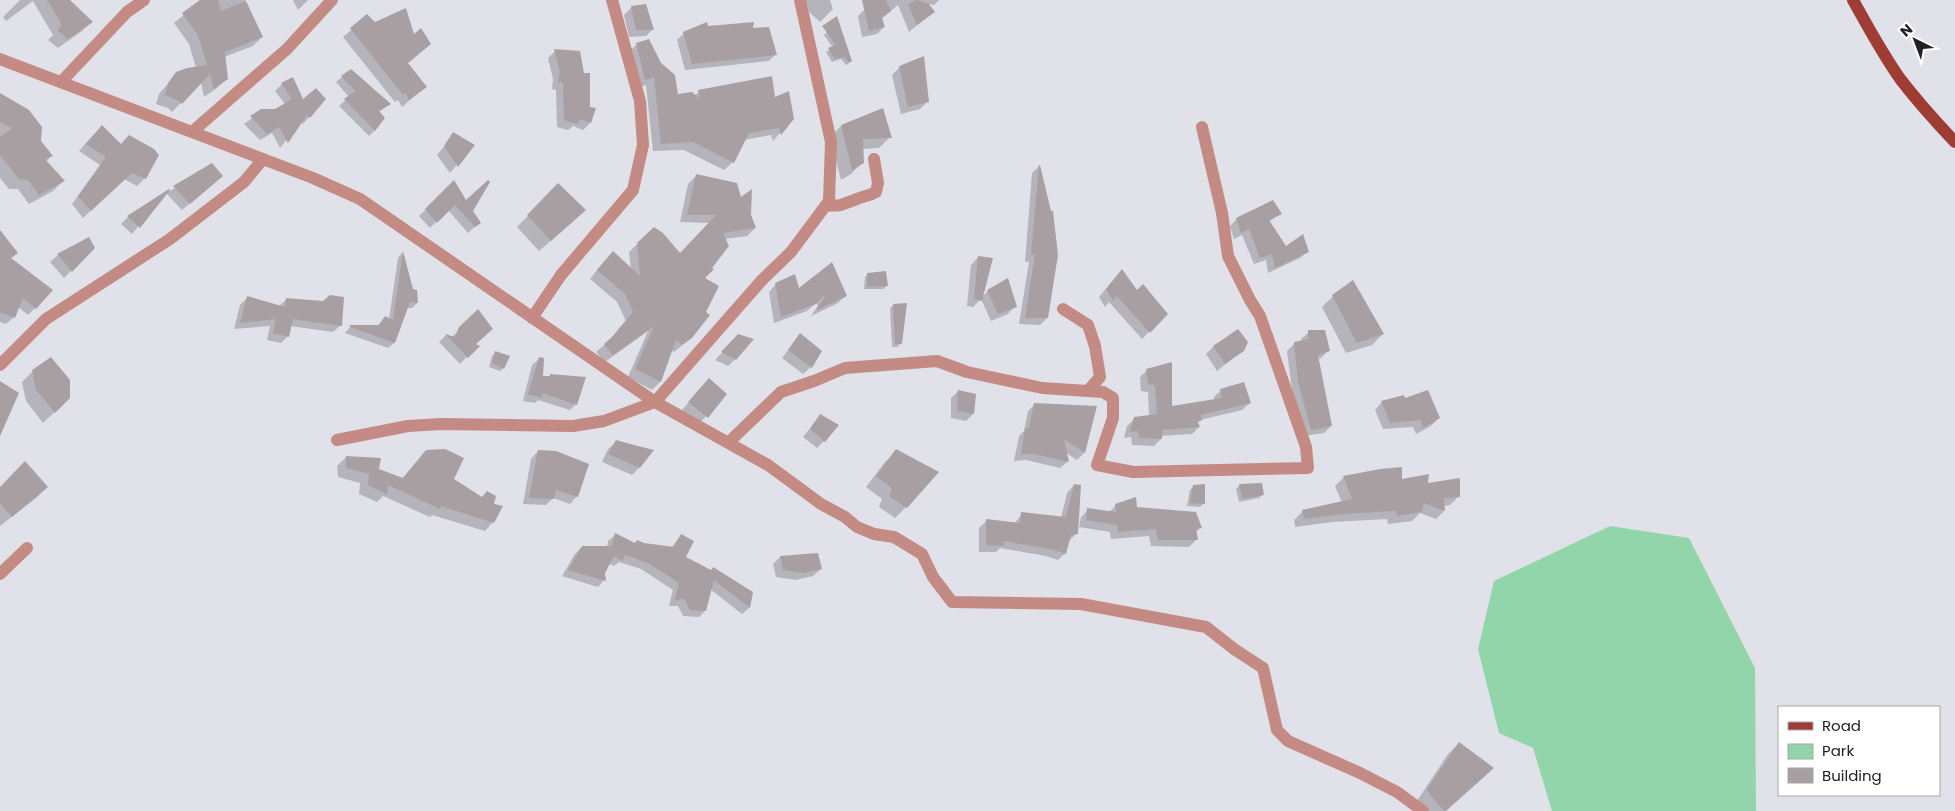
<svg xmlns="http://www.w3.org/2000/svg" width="1955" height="811" viewBox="0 0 1955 811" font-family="Poppins,sans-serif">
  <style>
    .green { fill: #93d5ab }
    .shadow { fill: #0003 }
    .building { fill: #a89fa3 }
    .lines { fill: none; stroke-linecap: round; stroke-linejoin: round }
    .minor { stroke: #c38b83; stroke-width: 12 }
    .major { stroke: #9f3d34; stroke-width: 12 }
  </style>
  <rect width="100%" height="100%" fill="#e1e1e9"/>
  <path class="green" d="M1610 526 1689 538 1755 668 1756 811H1552L1533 748 1499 733 1478 649 1494 581Z"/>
  <path class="shadow" d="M20 0H69L91 22 82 31 58 48 48 40 53 35 33 1 6 21 3 17Z
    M202 0H245L262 37 253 46 224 57 226 78 217 88 204 97 201 82 172 112 168 108 156 104 159 94 177 73 196 68 189 44 174 23Z
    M293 0H308L298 10Z
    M806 0H830L833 9 820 22 809 12Z
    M879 0H939L934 5 929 4 933 12 909 32 898 5 881 19 884 27 877 34 862 37 858 16 865 9Z
    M645 6 653 29 646 36 629 37 624 15 631 8Z
    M367 16 375 24 414 36 429 44 407 64 425 87 402 107 398 100 395 102 343 37Z
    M707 27 752 29 776 54 769 61 685 70 677 40 684 33Z
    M827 32 850 61 847 65H846L841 59 832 62 826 52 833 48 824 35Z
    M637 44 677 96 695 95 699 92 774 99 792 119 773 141 771 135 744 140 733 162 724 170 684 150 653 151 646 85 637 88 628 53Z
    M555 51 590 123 583 130 573 126 568 130 557 127 556 90 552 89 553 79 548 58Z
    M900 67 927 102 920 109 901 114 892 75Z
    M351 70 389 104 379 112 375 130 369 136 339 106 349 97 336 82Z
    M293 79 303 101 325 99 303 124 301 122 280 148 272 133 260 140 244 124 262 111 275 110 285 104 275 91 282 84Z
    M0 94 51 156 46 162 63 181 53 191 29 204 18 189H9L0 178Z
    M841 126 890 137 879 148 862 149 863 162 851 174 841 180 830 137Z
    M95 133 145 178 137 186 124 179 83 218 72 204 100 165 79 151Z
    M454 134 473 145 450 173 437 155Z
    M212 165 214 183 182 210 166 193 132 234 121 224 128 217Z
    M1039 166 1047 318 1040 325 1019 324 1029 262H1025L1032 173Z
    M696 176 740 199 750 215 755 228 747 236 725 239 703 279 691 338 674 352 671 350 660 382 652 390 628 377 648 331 605 362 596 352 609 341 626 321 617 302 590 279 605 260 631 270 629 252 654 228 680 255 710 223 680 222 688 184Z
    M454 182 479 223 468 233 448 210 430 228 419 216Z
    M558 185 573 221 539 251 517 227Z
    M1281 213 1269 222 1286 248 1307 252 1300 258 1268 273 1266 260 1254 264 1242 235 1234 239 1230 226 1237 219Z
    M0 237 17 253 10 259 35 308 28 315 18 307 14 317 6 324 0 322Z
    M88 238 93 248 64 278 50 262 58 255Z
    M402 253 417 303 412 308H407L394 343 388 348 345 333 351 326H377L385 318 389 319 398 258Z
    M978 257 981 298 988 291 1015 306 1008 314 991 321 981 299 973 307 967 306 971 265Z
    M868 274 887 285 884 289H864L865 277Z
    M1115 278 1166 314 1142 339 1109 302 1105 307 1099 297Z
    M776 284 798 290 846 295 838 303 811 316 818 306 816 303 807 311 774 323 769 292Z
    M1333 296 1383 334 1372 345 1346 353 1322 307Z
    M248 297 279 306 287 299 341 325 333 332 290 326 288 336 281 343 267 340 270 326 234 329 240 305Z
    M893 305 901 343 897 347H892L890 308Z
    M478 311 474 345 477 346 460 364 439 342 446 335 452 337Z
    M1238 331 1243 350 1217 371 1206 354 1213 347Z
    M1309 332 1328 351 1321 358 1318 359 1331 426 1324 433 1304 436 1292 390 1287 351 1295 343 1301 342V339Z
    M800 334 820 351 811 367 803 374 782 358Z
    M739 335 735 359 728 366 715 360Z
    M495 353 503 368 500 371 489 367 492 356Z
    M539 359 542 378 576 404 570 410 538 400 535 403 523 401 532 365Z
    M1147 370 1170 407 1214 400V397L1221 390 1250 403 1242 410 1200 420 1197 423 1199 427 1192 434 1161 436V439L1154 446 1132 445 1131 437 1124 438 1127 426 1135 418 1149 416 1148 392 1141 391 1140 377Z
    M33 371 69 398 43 423 26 401 22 382Z
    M702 387 725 394 699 424 682 410Z
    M958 391 973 414 966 421 951 418V398Z
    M1404 399 1439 418 1431 426 1416 434 1413 427 1383 429 1375 410 1382 402Z
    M1035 404 1095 408 1084 453 1077 460 1065 452 1067 462 1060 468 1026 460 1014 461 1019 436 1024 431 1028 411Z
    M820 416 824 441 817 448 803 437Z
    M616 442 640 467 632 475 602 462 608 449Z
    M426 451 453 480 493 505V522L485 531 432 515 430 517 383 496 377 502 359 494 360 483 338 477 337 466 346 457 402 479Z
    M538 451 577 496 570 504 553 498 546 505 523 504 531 459Z
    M897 451 906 507 895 518 879 507 882 499 866 487 885 462Z
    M1344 477 1400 480 1426 484 1458 497 1450 505 1444 506V511L1436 519 1420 513 1412 521 1388 524 1387 519 1333 522 1295 527 1294 520 1303 511 1342 503 1335 486Z
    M1074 485 1076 534 1069 541 1065 553 1058 560 1046 556 1000 548 996 552H979V528L987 520 1014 524 1022 514 1061 518 1067 493Z
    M1240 485 1263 494 1259 498 1239 502 1236 489Z
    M47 487 36 498 0 526V489Z
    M1193 487 1203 504 1200 507 1187 506 1190 490Z
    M1116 505 1135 509 1200 528 1195 533 1196 540 1189 547 1151 546 1149 536 1111 539 1110 532 1079 527 1081 517 1088 510 1109 512Z
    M615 535 634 544 671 548 681 535 684 557 751 593 749 608 742 614 710 589 705 611 699 617 683 616 678 606H669L673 590 641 569 619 562 614 566 608 563 604 572V580L598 587 562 576 575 554 582 547H607L608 541Z
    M780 557 821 569 813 576 796 580 776 577 773 564Z
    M1459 743 1445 811H1423L1417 801 1448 754Z"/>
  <path class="building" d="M47 0H70L93 22 68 39 57 30 62 25Z
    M200 0H218L221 11 246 1 263 37 225 52 228 79 214 89 210 74 182 104 177 100 165 95 168 83 176 72 187 68 207 65 198 35 182 13Z
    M862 0H886L891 11 882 18 885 27 869 31Z
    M917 0 929 4 935 12 917 25 908 4Z
    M646 4 654 30H636L631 6Z
    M406 8 414 34 421 28 431 44 408 63 427 87 409 100 406 93 403 95 350 28 367 14 375 22Z
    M837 16 852 61 849 63 845 57 835 59 828 48 836 45 822 26Z
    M707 22 708 26 754 22 753 28 769 27 777 55 692 64 683 32Z
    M649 39 661 63 675 75 678 94 692 92 700 99 698 90 772 76 775 97 789 91 794 119 781 135 779 128 749 133 734 163 693 142 661 144 654 77 645 80 636 43Z
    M554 49 580 51 584 73H590V107L596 108 591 123 580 119 577 124 564 120 563 83 558 82 560 72Z
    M924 56 929 102 908 107 899 66Z
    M351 69 391 104 379 111 385 118 375 131 344 99 355 91 341 76Z
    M293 77 303 99 316 88 326 99 310 118 307 115 288 143 279 127 267 134 250 116 261 109H275L292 99 281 83Z
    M0 93 29 110 42 127 41 141 53 156 45 159 65 181 39 195 28 180 19 179 0 155V137L12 128 0 122Z
    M883 108 892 138 863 139 864 163 852 170 841 125Z
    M102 125 121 144 129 135 154 149 159 155 146 179 132 173 91 211 78 196 106 157 86 144Z
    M453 132 475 145 458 167 444 146Z
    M212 163 223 176 190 204 173 186Z
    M1039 165H1040L1051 211H1053L1058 255 1048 318H1025L1035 255H1031Z
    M696 174 737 183 741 197 752 189 751 215 756 228 723 233 729 246 712 268 714 269 705 278 719 286 706 312 710 315 692 338 682 345 676 340 661 382 635 369 654 326 613 355 604 344 611 338 633 312 625 294 597 270 613 251 640 276 637 243 654 227 663 233 680 253 716 215H687Z
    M454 180 466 200 488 180 490 182 473 211 481 223 475 227 455 205 437 223 425 209Z
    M558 183 586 210 551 241 527 215Z
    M169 189 170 190 140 228 127 216Z
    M1273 200 1282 214 1269 220 1286 246 1303 234 1309 252 1275 268 1272 254 1260 258 1249 229 1241 233 1236 218Z
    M0 230 18 253 11 258 53 290 36 309 23 298 15 318 0 312Z
    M89 237 95 248 72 272 57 254Z
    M403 251 413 289 417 290 418 303 410 302 395 343 350 327V325H379L385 316 393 320Z
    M978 256 993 258 982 301 974 299Z
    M832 262 847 296 815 311 824 298 823 296 816 304 781 317 775 283 795 274 799 288Z
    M1122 269 1137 290 1143 284 1168 314 1150 333 1117 296 1113 301 1106 289Z
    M886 271 888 286 867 287V273Z
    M1008 278 1017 307 998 314 987 290Z
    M1353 280 1384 334 1357 343 1332 295Z
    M330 295 344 297 342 326 293 319 289 337 273 333 276 319 240 323 247 296 285 307 286 298 323 301Z
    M907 303 902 344H895L893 304Z
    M478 309 493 329 476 344 480 346 468 358 445 334 455 337 459 327Z
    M1238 329 1248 342 1244 351 1225 364 1213 346Z
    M1308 330H1325L1330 351 1318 355 1332 426 1311 430 1298 382 1294 342 1308 339Z
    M800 333 822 351 812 368 788 350Z
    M738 334 754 339 736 360 721 352Z
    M495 351 510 356 504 369 492 363Z
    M51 357 70 380V398L55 413 36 390 32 370Z
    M539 357 544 358 543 376H550V374L586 377 577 405 542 393V398L528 394Z
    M1172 362V406L1222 398 1220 389 1244 382 1251 403 1201 415 1202 420 1198 422 1200 427 1162 430V439L1139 438 1138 431 1130 432 1134 417 1157 414 1155 385 1148 384 1146 369Z
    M709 378 727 394 708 418 688 402Z
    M0 381 19 393 0 436Z
    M958 390 976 394 974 414 957 411Z
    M1428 390 1440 418 1423 428 1421 420 1390 423 1381 401 1404 395 1405 398Z
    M1034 403 1097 406 1085 453 1064 439 1069 462 1034 454H1021L1025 428H1029Z
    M820 414 839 425 825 442 810 429Z
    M616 440 634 445 654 450 640 468 608 454Z
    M445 449 464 458 454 479 482 497 487 491 496 496 494 504 503 506 494 523 441 506 440 509 388 485 387 494 368 485 369 474 346 468V456L381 458 379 469 403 478 426 450Z
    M896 449 939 472 907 508 889 496 892 488 876 476Z
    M538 450 556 451 589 464 578 497 556 490 554 499 529 498Z
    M25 461 48 487 12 517 0 503V487Z
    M1402 467V479L1429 474 1428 483 1460 478V497L1444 498 1445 511 1424 503 1422 512 1397 516 1396 511 1342 514 1304 519 1302 510 1352 499 1343 476 1380 469Z
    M1262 483 1264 495 1242 499 1239 484Z
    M1074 484 1081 485 1078 534 1071 535 1066 554 1054 550 1004 541V546L986 545V519L1020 523 1021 512 1066 517Z
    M1205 484V504L1190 503 1193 485Z
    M1136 497 1137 507 1196 512 1202 528 1196 529 1198 540H1158L1156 529 1118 532 1117 525 1086 520 1087 508 1116 512 1115 504Z
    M615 533 635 543 637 540 644 543 674 547 681 534 694 541 686 557 711 570 713 567 753 592 750 608 714 580 706 611 690 610 684 599 675 600 679 583 648 563 625 555 622 561 614 556 605 573 606 581 568 570 582 546H612Z
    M818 553 822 569 804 573 783 570 780 556Z
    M1459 742 1494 768 1446 811H1444L1430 795 1427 789Z"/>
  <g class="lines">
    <path class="minor" d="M0 59 313 178 360 199 655 402 768 465 821 504 845 517 857 527 874 534 894 537 922 554 933 577 952 602 1081 604 1206 627 1234 649 1263 668 1277 730 1288 741 1360 773 1397 792 1423 811
      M61 82 127 12 144 0
      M192 132 287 49 332 0
      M826 205C843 207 842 204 857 199 864 196 869 196 876 192L878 183 874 159
      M1063 309 1088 325 1095 346 1100 377 1088 391
      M532 318 561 275 633 190 643 145 640 101 612 0
      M0 365 46 319 170 239 244 182 263 159
      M337 440 408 426 441 424 573 426 604 421 655 402 762 280 791 252 829 201 831 142 800 0
      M729 442 781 392 814 381 845 368 937 361 967 372 1042 388 1103 392 1113 398V418L1097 465 1133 472 1308 468 1306 447 1260 316 1250 300 1228 256 1222 213 1202 127
      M0 574 27 548"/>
    <path class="major" d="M1853 0C1868 27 1883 55 1901 80 1918 102 1936 122 1955 142"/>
  </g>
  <rect x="1778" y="706" width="162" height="90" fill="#ffffff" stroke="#a6a6a7"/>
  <rect x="1788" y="722" width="25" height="8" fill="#9f3d34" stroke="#a6a6a7"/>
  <text x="1822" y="731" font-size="15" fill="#212124">Road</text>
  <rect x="1788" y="744" width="25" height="15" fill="#93d5ab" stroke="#a6a6a7"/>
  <text x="1822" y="756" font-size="15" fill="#212124">Park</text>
  <rect x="1788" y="768" width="25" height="15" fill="#a89fa3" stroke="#a6a6a7"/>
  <text x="1822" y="781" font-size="15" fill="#212124">Building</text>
  <g transform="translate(1915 40) rotate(318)" stroke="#ffffff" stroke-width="4" paint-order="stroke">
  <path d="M0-4L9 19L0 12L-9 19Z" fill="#212124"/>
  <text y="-8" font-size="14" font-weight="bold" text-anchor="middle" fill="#212124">N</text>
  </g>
</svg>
